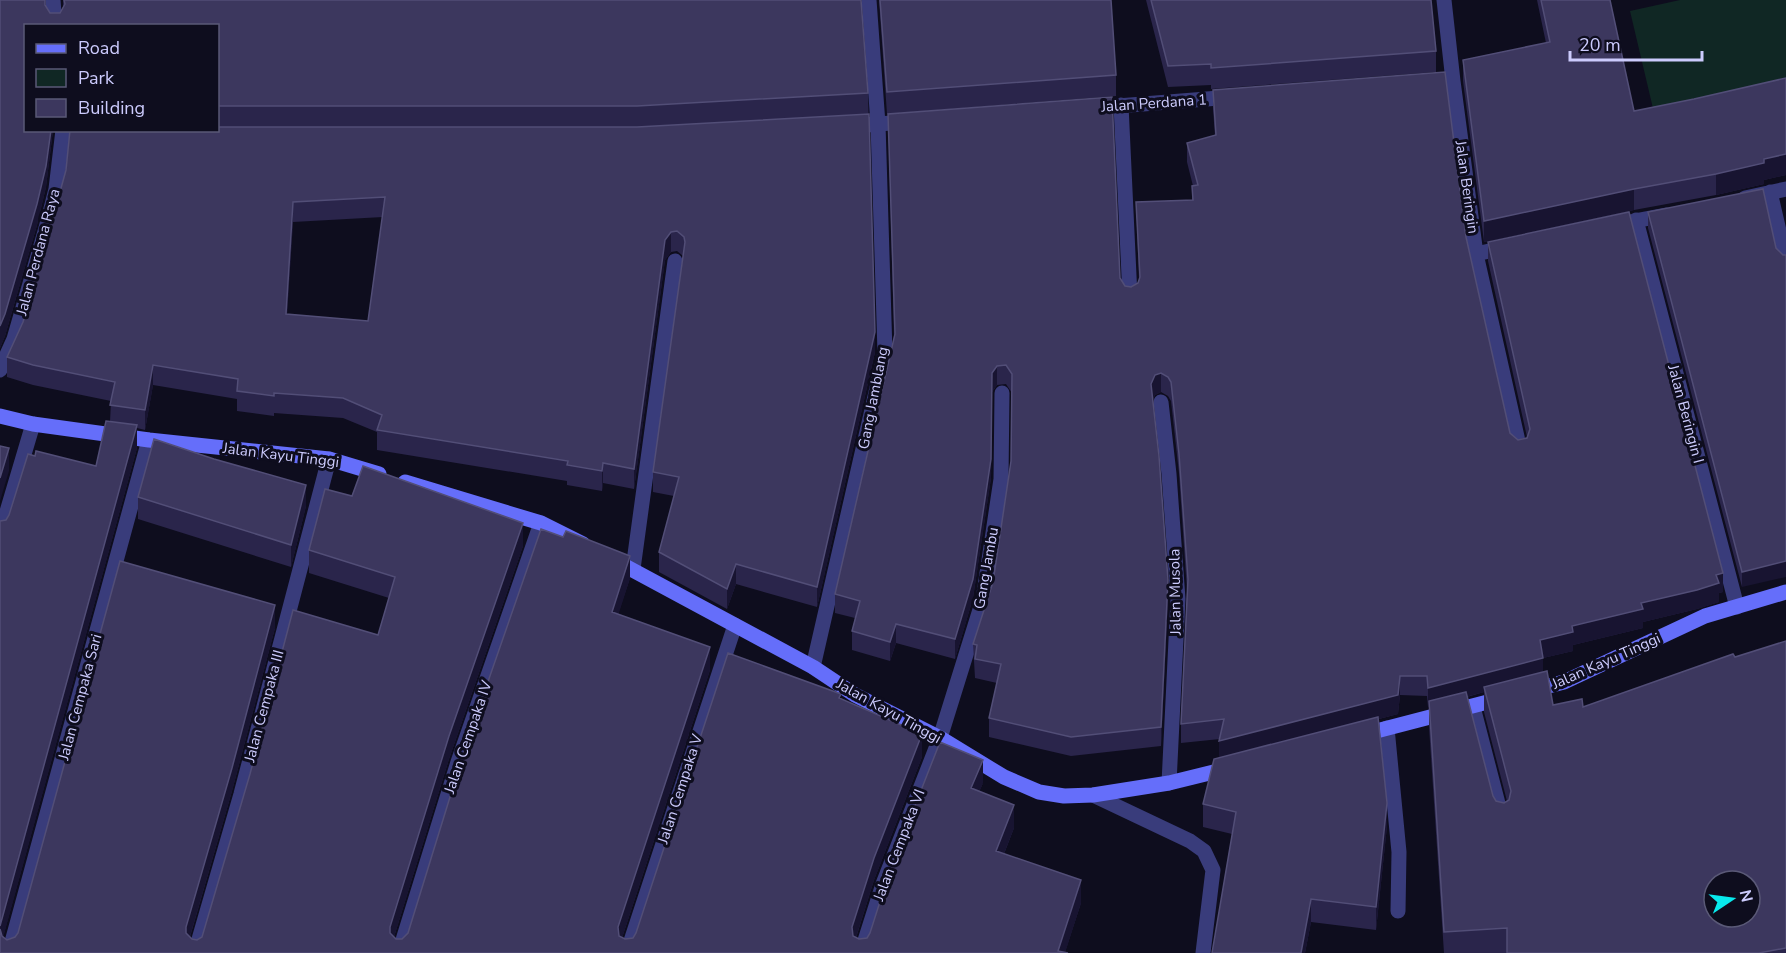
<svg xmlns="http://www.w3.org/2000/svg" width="1786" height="953" viewBox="0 0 1786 953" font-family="'Nunito Sans',sans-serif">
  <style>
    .park { fill: #102724 }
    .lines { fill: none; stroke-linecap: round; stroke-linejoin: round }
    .street { stroke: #393c7b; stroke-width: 15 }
    .secondary { stroke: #656efa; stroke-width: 15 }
    .wall { fill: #2a254b; fill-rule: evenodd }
    .shaded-wall { fill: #181431 }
    .building { fill: #3c375e; stroke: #524e77; stroke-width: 1.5; fill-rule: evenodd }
    .labels { text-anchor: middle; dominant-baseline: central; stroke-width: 6; stroke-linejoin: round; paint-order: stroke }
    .street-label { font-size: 15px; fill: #cccbfd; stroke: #0e0d1e }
  </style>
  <rect width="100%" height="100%" fill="#0e0d1e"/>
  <path class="park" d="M1680 0H1786V109L1660 138 1630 11Z"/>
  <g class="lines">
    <path class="street" d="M53 0 55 26
      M1444 0 1453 81 1476 254 1507 247
      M1427 83 1453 81
      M1121 105 1130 297
      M1092 108 1232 97
      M849 126 906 122
      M1770 192 1786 261
      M1745 198 1786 189
      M1636 220 1737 607
      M1613 225 1666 215
      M1476 254 1520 450
      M0 370 14 339 46 228 56 189 63 130
      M1161 402 1169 474 1178 599 1169 783
      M0 535 33 424
      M633 569 675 261
      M813 667 885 353 878 124 869 0
      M1473 707 1502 819
      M1387 728 1399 852 1398 911
      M1093 795 1190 841 1204 851 1213 870 1203 953
      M9 953 149 440
      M195 953 241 794 329 459
      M399 953 458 762 541 523
      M627 953 735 625
      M861 953 883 884 940 738 983 600 1001 479 1002 393"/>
    <path class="secondary" d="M0 416 33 424 149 440 329 459 379 474
      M405 482 541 523 583 544
      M612 559 813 667 855 695 940 738 1004 777 1039 792 1064 796 1093 795 1169 783 1230 768
      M1529 691 1564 682 1705 616 1786 592
      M1361 735 1503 698"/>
  </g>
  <path class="wall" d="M0 0 45 5 50 13H60L63 7V0H861L868 93 875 352 817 607 736 584 727 609 659 572V552L674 496 653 492V472L683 256 677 251 671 252 665 260 634 489 603 483 602 491 567 485V481L377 450V432L343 418 274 413V416L237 411V399L153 385 145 430 137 428V448L3 937 7 940 15 937 275 628 232 791 190 937 192 939 197 940 202 937 378 635 389 598 309 573V550L523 546 449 759 394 937 396 939H402L408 933 630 578 618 614 710 670 622 938 625 939 633 938 841 698 922 757 874 880 856 938 859 939 867 938 983 783 979 792 1014 828 1004 854 1081 903 1065 952 0 953 6 520 9 515 35 456 96 466 110 422 111 401 33 385 7 377V357L218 130V26H26V130H53L46 187 37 225 5 336 0 348ZM383 217 368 321 287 314 293 222Z
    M879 0H1111L1116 75V96L887 114Z
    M1146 0H1431L1436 51V72L1211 89V85L1168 87Z
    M1537 0H1610L1634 111 1694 99 1786 78V175L1764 180V184L1716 195 1634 210 1484 242 1463 81V60L1546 43Z
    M1213 90 1466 237 1510 433 1518 440 1527 437 1488 261V242L1723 592 1719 593V602L1697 609 1643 622V628L1573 645V651L1543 658V672L1553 705 1583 707 1735 657 1786 641V953H1444L1429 727V706L1428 707 1427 696 1400 695 1398 714 1379 719 1387 826 1376 930 1311 922 1305 953H1212L1232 834 1203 827V804L1219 757 1220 739 1181 743V724L1187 591 1179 473 1171 401 1168 396 1161 392 1155 395 1153 399 1168 599 1161 746 1071 756 989 737V718L997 683 975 678 973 644 993 582 1011 461 1012 393 1006 384 997 385 992 392 991 478 973 598 955 659 896 643 890 661 852 650V631L855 618 835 613V594L894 336 888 114 1120 278 1125 286 1131 287 1138 283 1139 280 1136 202 1192 200V186H1193L1187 162V143L1215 136 1213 109ZM1484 692V712L1507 801 1504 803 1496 801 1493 796 1467 697Z
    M1648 212 1776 248 1783 255 1742 587 1648 228Z
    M138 497 306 506 291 567 138 519Z"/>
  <path class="shaded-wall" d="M51 130H53L46 187 37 225 5 336 0 348V326Z
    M1786 154V175L1764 180V184L1716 195V174L1764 159Z
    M1634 189V210L1484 242V221Z
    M293 202V222L286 334V314Z
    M671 232V252L665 260 634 489V469L665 240Z
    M875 332V352L817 607V587Z
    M153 365V385L145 430V410Z
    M997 366V385L992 392 991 478 973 598 955 659V639L992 373Z
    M1161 373V392L1155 395 1151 403V384L1155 375Z
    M137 425V448L0 949V926Z
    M9 448V471L0 501V478Z
    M603 463V483L602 491V471Z
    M306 485V506L291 567V545Z
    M523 523V546L449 759 390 950V927L449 736Z
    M630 556V578L612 635V612Z
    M1786 561V577L1742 587V572Z
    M736 564V584L727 609V589Z
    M1723 573V592L1719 593V602L1697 609 1643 622V628L1573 645V651L1543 658V677L1484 687V692L1428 707V688L1572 626 1641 603Z
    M1168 580V599L1161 746V727Z
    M275 605V628L232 791 186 950V927Z
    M896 624V643L890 661V642Z
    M710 647V670L618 950V927Z
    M1400 676V695L1398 714 1219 760V741Z
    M922 734V757L874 880 852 950V927L874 858Z
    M983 760V783L971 811V788Z
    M1387 803V826L1376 930V907Z
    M1014 805V828L996 874V851Z
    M1081 880V903L1065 953 1058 951Z
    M1311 899V922L1305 953H1301Z"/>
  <path class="building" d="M0 0H45V5L50 13H60L65 4 64 0H861L868 93 637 106H218V26H26V130H51L46 166 37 204 5 314 0 326Z
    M880 0H1111L1116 75 887 92Z
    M1151 0H1431L1436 51 1211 68V64L1168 66Z
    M1541 0H1610L1634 111 1694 99 1786 78V154L1764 159V163L1716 174 1634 189 1484 221 1463 60 1550 42Z
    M1445 72 1466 237 1510 433 1518 440 1527 438 1530 429 1488 242 1629 212 1723 573 1716 575 1719 583 1697 590 1641 603 1643 609 1572 626 1573 632 1540 640 1543 658 1428 688 1427 676H1400L1398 695 1219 741 1224 719 1181 724 1188 579 1179 454 1171 382 1168 377 1161 373 1155 375 1151 384 1159 456 1168 580 1161 727 1071 737 989 718 1001 664 975 659 977 645 973 644 993 582 1011 461 1012 374 1006 365 997 366 992 373 991 459 973 579 955 639 896 624 890 642 852 631 860 601 835 594 895 334 888 114 1112 97 1120 278 1125 286 1131 287 1138 283 1140 277 1136 202 1193 200 1192 186 1198 185 1187 143 1216 135 1213 90Z
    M869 114 875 332 817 587 736 564 727 589 659 552 679 477 653 472 685 242 684 237 677 231 671 232 665 240 634 469 603 463 602 471 567 465 568 461 377 430 382 415 343 398 274 393V396L237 391 238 379 153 365 145 410 110 405 115 382 33 365 7 357 23 322 55 210 66 170 70 130H218V127H637ZM385 197 368 321 286 314 293 202Z
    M1763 189 1776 248 1783 255H1786V561L1742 572 1648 212Z
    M106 421 137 425 0 926V521L6 520 9 515 28 454 35 456 36 451 96 466Z
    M154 439 214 459 306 485 291 545 138 497Z
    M0 446 9 448 0 478Z
    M363 466 523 523 449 736 390 927V933L396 939H402L408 933 467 742 541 529 563 537 566 531 630 556 612 612 710 647 618 927 619 936 625 939 633 938 636 933 728 653 841 694 839 698 922 734 874 858 852 927 853 936 859 939 867 938 870 933 892 864 940 742 983 760 971 788 1014 805 996 851 1081 880 1058 951 1068 953H0V929L2 936 7 940 15 937 18 933 120 561 275 605 232 768 186 927V933L192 939 197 940 202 937 250 774 293 610 378 635 395 577 309 550 325 489 352 496Z
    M1786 641V948L1759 953H1507V928L1444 932 1429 701 1466 692 1493 796 1496 801 1504 803 1509 800 1511 791 1484 687 1547 671 1553 705 1582 699 1583 707 1733 654 1735 657ZM1714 881H1750V917H1714Z
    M1378 717 1387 803 1376 907 1311 899 1301 953H1212L1236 812 1203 804 1214 759Z"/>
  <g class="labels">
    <g class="street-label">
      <text transform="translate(1154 103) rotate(-4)">Jalan Perdana 1</text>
      <text transform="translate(1467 187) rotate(82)">Jalan Beringin</text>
      <text transform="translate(38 252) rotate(-75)">Jalan Perdana Raya</text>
      <text transform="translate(873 398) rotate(-79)">Gang Jamblang</text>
      <text transform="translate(1686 414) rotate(75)">Jalan Beringin I</text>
      <text transform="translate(281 455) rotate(7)">Jalan Kayu Tinggi</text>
      <text transform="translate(986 568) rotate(-80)">Gang Jambu</text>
      <text transform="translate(1175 592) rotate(-91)">Jalan Musola</text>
      <text transform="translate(1606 661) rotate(-24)">Jalan Kayu Tinggi</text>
      <text transform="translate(80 697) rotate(-75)">Jalan Cempaka Sari</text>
      <text transform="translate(264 706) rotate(-75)">Jalan Cempaka III</text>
      <text transform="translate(889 711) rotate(29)">Jalan Kayu Tinggi</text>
      <text transform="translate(468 737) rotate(-71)">Jalan Cempaka IV</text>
      <text transform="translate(680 789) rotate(-72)">Jalan Cempaka V</text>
      <text transform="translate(899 845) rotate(-69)">Jalan Cempaka VI</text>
    </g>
  </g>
  <rect x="24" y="24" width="195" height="108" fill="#0e0d1e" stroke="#5a5977" stroke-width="1.5"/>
  <rect x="36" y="44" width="30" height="9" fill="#656efa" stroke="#5a5977" stroke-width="1.5"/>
  <text x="78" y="54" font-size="18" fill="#cccbfd">Road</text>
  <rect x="36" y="69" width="30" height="18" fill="#102724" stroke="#5a5977" stroke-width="1.5"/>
  <text x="78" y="84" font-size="18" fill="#cccbfd">Park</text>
  <rect x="36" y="99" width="30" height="18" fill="#3c375e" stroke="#5a5977" stroke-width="1.5"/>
  <text x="78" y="114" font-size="18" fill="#cccbfd">Building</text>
  <g transform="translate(1732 899) rotate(77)"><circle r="28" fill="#0e0d1e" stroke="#5a5977" stroke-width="1.5"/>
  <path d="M0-4.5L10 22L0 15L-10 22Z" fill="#08e8ec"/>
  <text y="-9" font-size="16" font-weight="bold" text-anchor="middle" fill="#cccbfd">N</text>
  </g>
  <path d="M1570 51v9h132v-9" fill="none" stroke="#cccbfd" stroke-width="3"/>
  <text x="1579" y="51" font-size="18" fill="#cccbfd" stroke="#0e0d1e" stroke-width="4.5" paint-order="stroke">20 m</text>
</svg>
